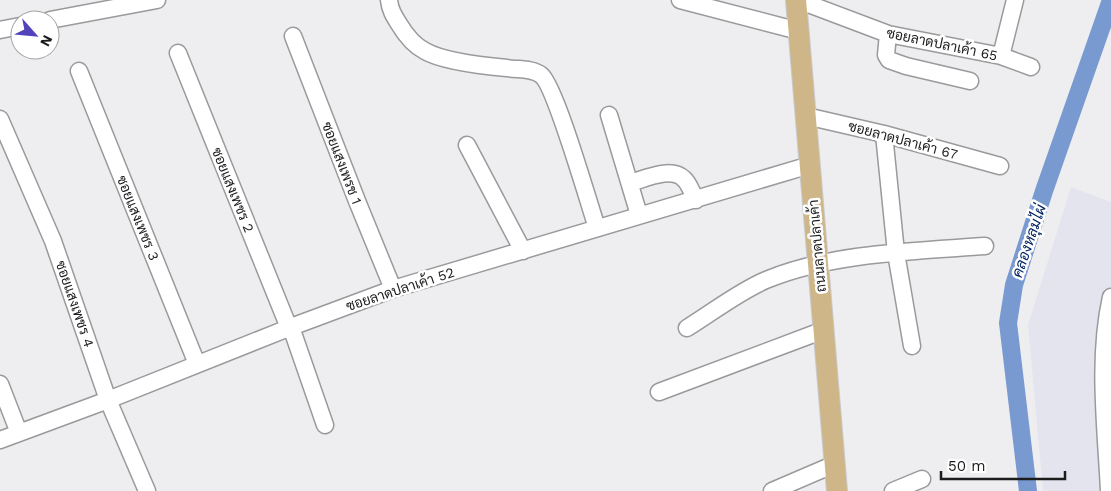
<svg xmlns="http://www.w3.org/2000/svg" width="1111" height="491" viewBox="0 0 1111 491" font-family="'Work Sans',Sarabun,sans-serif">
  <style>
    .built { fill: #e4e4ee }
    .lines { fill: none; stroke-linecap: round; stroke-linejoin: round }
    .canal { stroke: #799ad0; stroke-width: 18 }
    .minor-casing { stroke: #9a9a9d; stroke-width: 19 }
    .major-casing { stroke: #c9c9c9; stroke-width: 22 }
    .minor { stroke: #fff; stroke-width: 16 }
    .major { stroke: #ceb688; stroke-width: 20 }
    .labels { text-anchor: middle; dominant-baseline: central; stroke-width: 5; stroke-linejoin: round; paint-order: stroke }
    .street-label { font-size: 14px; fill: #1c1c1d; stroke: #fff }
    .water-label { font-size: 15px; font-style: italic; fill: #002362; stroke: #fff }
  </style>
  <rect width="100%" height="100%" fill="#eeeef0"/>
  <path class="built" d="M1071 187 1111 202V491H1043L1028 325Z"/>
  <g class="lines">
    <path class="canal" d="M1028 491 1008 323 1014 285 1044 191 1111 0"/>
    <defs>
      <path id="minor" d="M389 0C390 10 394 16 399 24 405 34 415 46 425 51 444 62 485 66 507 68 518 70 532 68 541 75 555 85 589 204 597 228
        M680 0 799 31
        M798 0 888 34 1001 56 1031 67
        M50 20 157 0
        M0 30 20 26
        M888 34 886 55 889 60 906 66 970 81
        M293 36 357 201 393 289
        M178 53 289 328
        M1001 56 1015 0
        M79 71 197 364
        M609 115 639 215
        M806 116 884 134 1000 166
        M0 119 53 241 108 400 147 491
        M884 134 896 253 912 346
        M467 145 523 251
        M630 183C645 179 671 166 684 179 689 183 692 193 696 200
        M291 327 325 425
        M687 328C713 312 738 292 766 280 830 253 916 251 985 246
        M0 384 19 433
        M659 392 824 330
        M0 440 108 400 291 327 393 289 810 165
        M772 491 835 464
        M893 491 922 479
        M1109 491C1106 428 1097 359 1111 297"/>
      <path id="major" d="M796 0 837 491"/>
    </defs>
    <use href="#minor" class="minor-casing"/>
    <use href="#major" class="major-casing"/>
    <use href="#minor" class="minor"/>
    <use href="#major" class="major"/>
  </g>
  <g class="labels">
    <g class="street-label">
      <text transform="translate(942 44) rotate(12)">ซอยลาดปลาเค้า 65</text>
      <text transform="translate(903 140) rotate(15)">ซอยลาดปลาเค้า 67</text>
      <text transform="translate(342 163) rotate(69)">ซอยแสงเพรช 1</text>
      <text transform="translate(233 190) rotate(68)">ซอยแสงเพชร 2</text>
      <text transform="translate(138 218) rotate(68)">ซอยแสงเพชร 3</text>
      <text transform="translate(817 246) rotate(-95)">ถนนลาดปลาเค้า</text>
      <text transform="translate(400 289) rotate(-18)">ซอยลาดปลาเค้า 52</text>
      <text transform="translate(75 304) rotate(71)">ซอยแสงเพชร 4</text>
    </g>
    <g class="water-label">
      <text transform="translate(1029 241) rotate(-71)">คลองหลุมไผ่</text>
    </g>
  </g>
  <g transform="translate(35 35) rotate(117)"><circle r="24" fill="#ffffff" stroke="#a4a4a5"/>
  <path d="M0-4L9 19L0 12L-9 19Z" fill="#5343ba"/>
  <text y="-8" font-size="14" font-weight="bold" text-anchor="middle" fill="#1c1c1d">N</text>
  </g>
  <path d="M941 471v8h124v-8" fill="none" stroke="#1c1c1d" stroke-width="2.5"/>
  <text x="948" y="471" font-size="15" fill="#1c1c1d" stroke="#ffffff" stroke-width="4" paint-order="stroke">50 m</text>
</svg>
